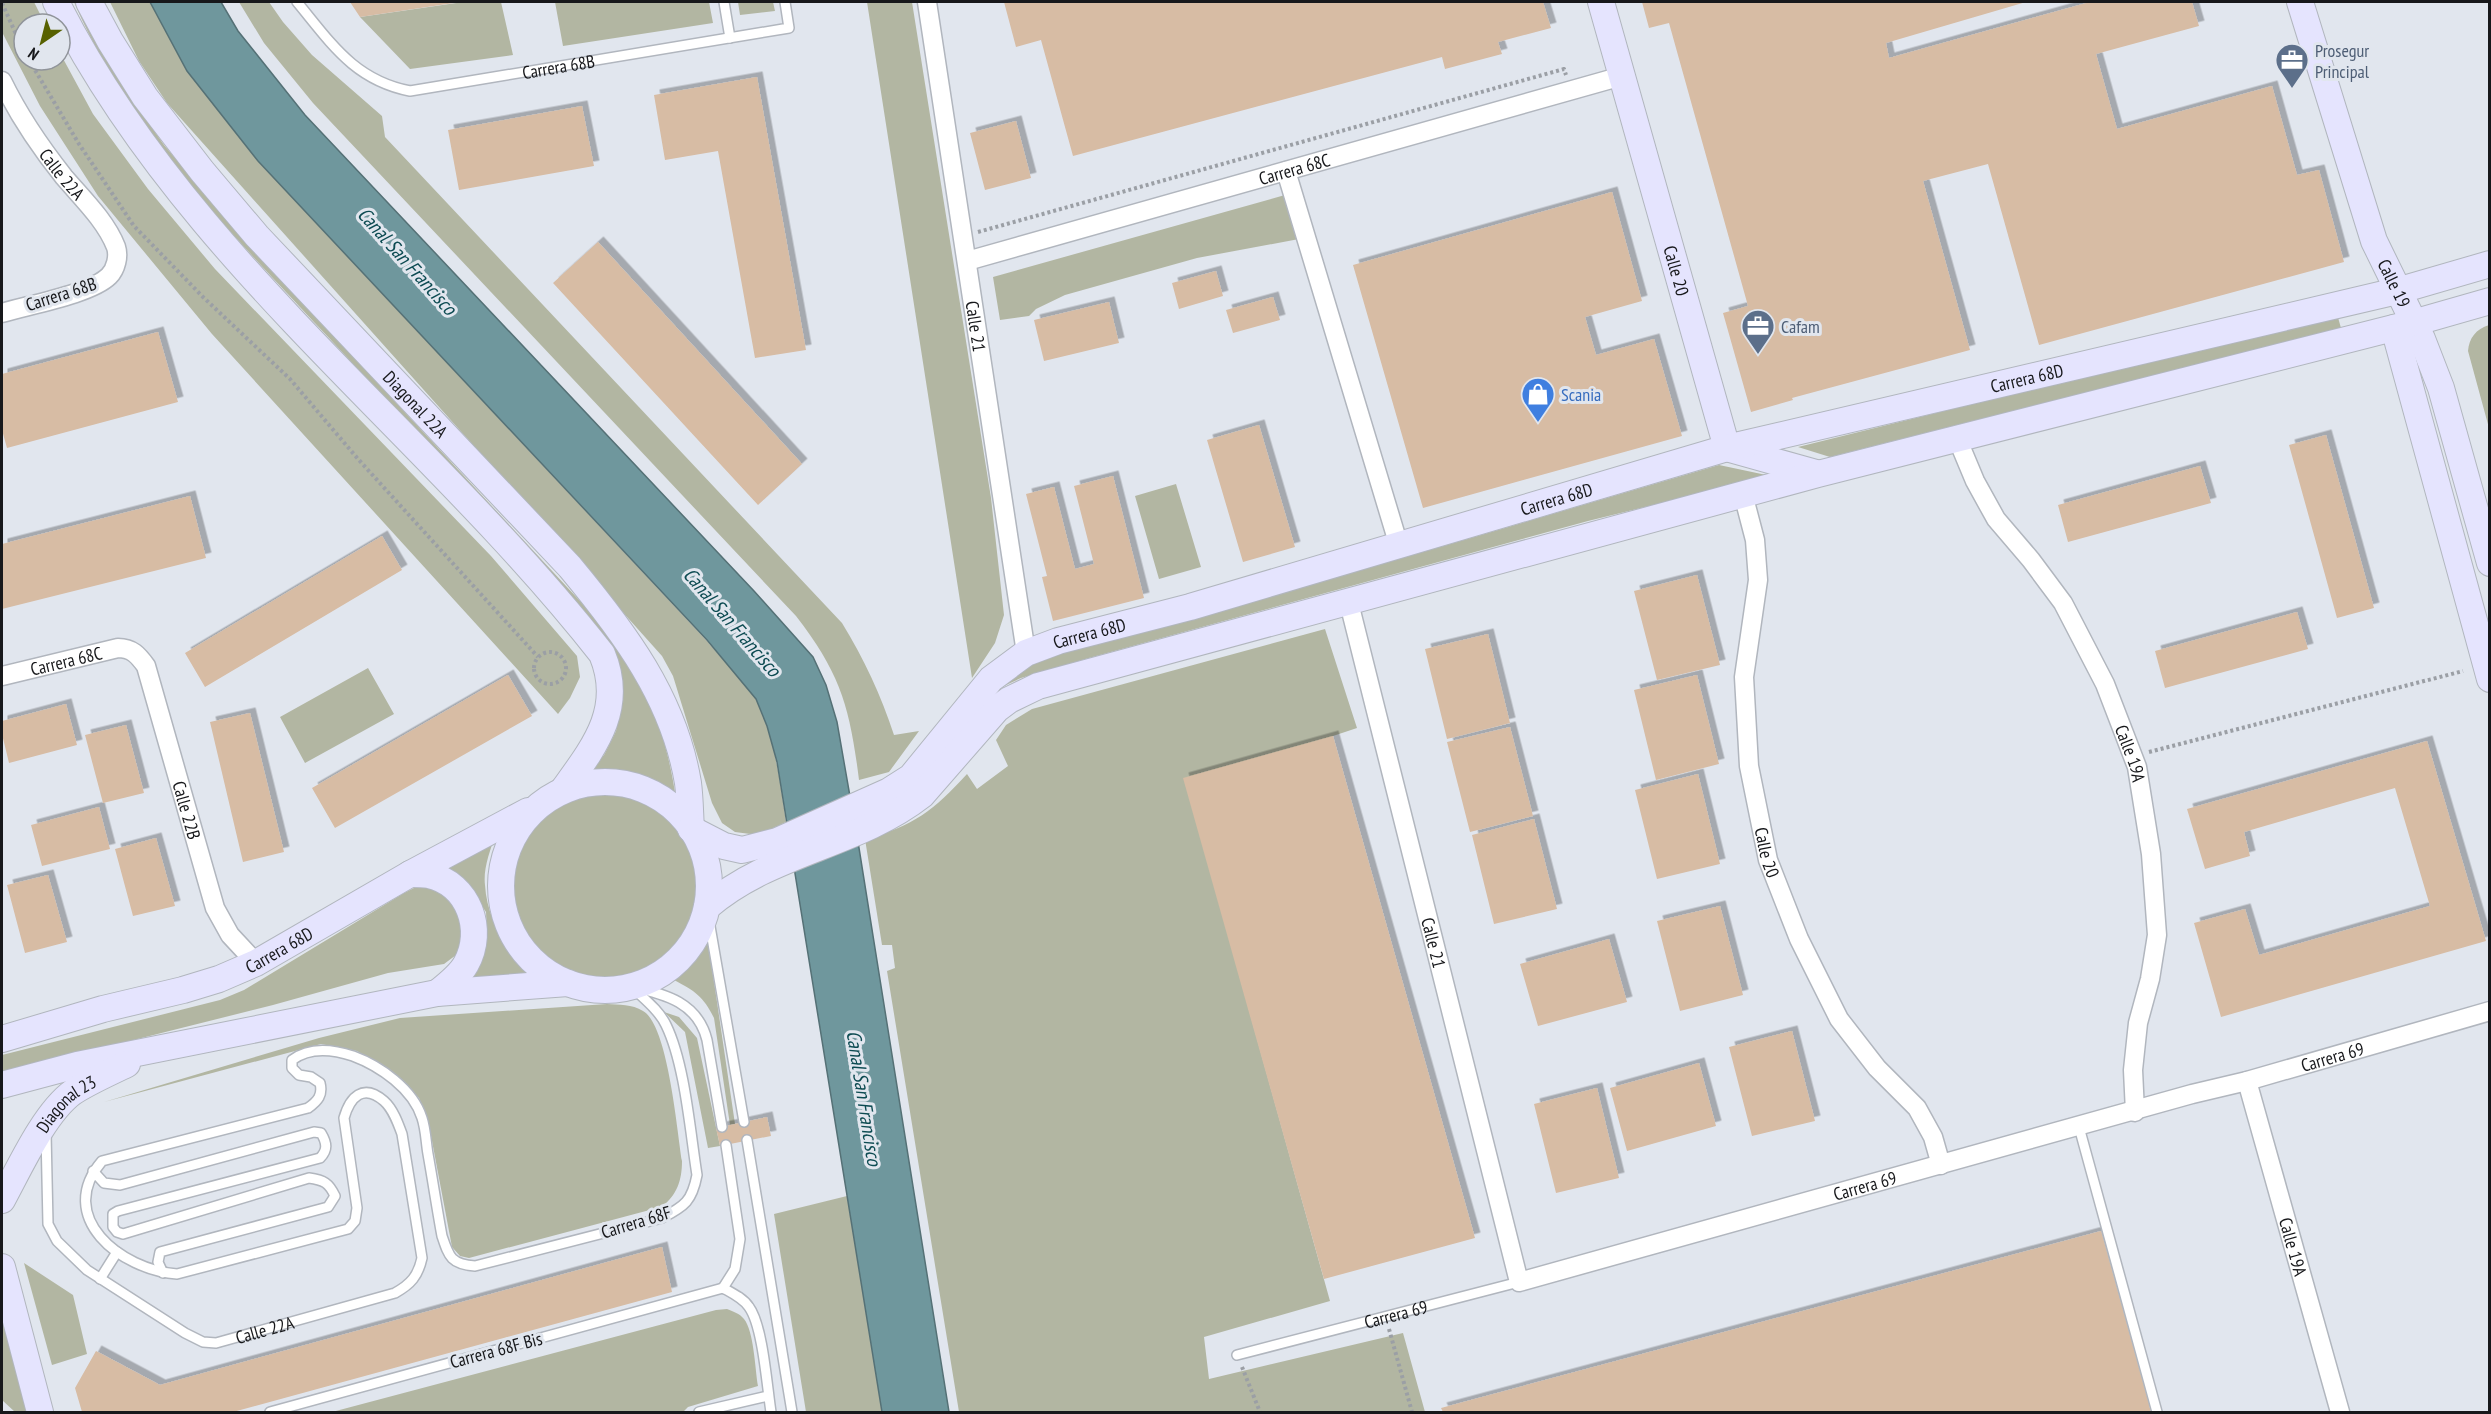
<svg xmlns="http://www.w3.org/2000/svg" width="2491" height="1414" viewBox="0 0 2491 1414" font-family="'PT Sans Narrow',sans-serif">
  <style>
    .green { fill: #b2b6a2 }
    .water { fill: #6f979d; stroke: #557176; stroke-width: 1.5 }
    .building { fill: #d7bca4; filter: url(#shadow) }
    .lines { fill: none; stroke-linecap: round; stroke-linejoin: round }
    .lane-casing { stroke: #b1b6be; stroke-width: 12 }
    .street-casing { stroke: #b1b6be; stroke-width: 21 }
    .secondary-casing { stroke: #b1b6be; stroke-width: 28 }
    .path { stroke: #9b9fa5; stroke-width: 4; stroke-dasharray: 3 3; stroke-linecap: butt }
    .lane { stroke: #fff; stroke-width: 9 }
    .street { stroke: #fff; stroke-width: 18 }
    .secondary { stroke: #e5e4fe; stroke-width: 26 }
    .labels { text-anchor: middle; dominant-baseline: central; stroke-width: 6; stroke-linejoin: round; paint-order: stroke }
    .service-label { font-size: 18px; fill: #4e5e75; stroke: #e1e6ee; text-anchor: start }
    .street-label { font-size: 18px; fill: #17181b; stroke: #e1e6ee }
    .shop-label { font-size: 18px; fill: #366cbe; stroke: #e1e6ee; text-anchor: start }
    .water-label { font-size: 20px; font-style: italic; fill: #0d4b52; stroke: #e1e6ee }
  </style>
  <defs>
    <filter id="shadow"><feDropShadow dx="5.5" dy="-5.5" stdDeviation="0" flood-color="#0004"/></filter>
  </defs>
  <rect width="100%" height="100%" fill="#e1e6ee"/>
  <path class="green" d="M2 2H34L45 24H24V60H60V53L93 114 148 189 215 269 491 556 577 656 580 677 570 698 558 714 212 334 98 196 40 106 2 32Z
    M74 2H78L141 112 164 145 246 241 605 628C616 645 628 661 638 679 659 715 670 758 676 799L647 781 618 770 587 773 604 755 616 731 621 700 617 660 600 632C510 534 420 437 330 339 234 236 130 133 74 2Z
    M110 2H150L187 71 258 161 707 641C720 657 748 685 757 701 775 738 780 782 786 822L758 835 735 832 722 823 712 803 673 676 662 656 167 103 139 61Z
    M239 2H269L283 22 312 55 382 116 385 137 842 623C864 659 881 695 894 735L919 731 889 772 859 780C850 708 841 674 796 616L313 103 264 43Z
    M463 2H501L513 55 410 69 360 17Z
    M555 2H709L713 23 563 46Z
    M738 2H773L775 11 740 15Z
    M867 2H912L991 498 1004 615 995 643 972 678Z
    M1285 195 1299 239 1197 258 1065 295 1036 309 1029 316 1000 320 993 277Z
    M2337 314 2341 328 1830 457 1798 447Z
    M2489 325H2490L2489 428 2468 351C2469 338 2476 329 2489 325Z
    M1719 465 1771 476 1588 521 1089 658 1021 678 993 691 1037 660 1293 590Z
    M1176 484 1201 567 1159 579 1135 496Z
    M1325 629 1357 728 1333 736 1232 949 1330 1301 1204 1337 1209 1379 1403 1333 1425 1412H959L887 971 895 968 892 945H882L865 839C914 826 934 810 967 774L977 789 1008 766 996 740 1006 725 1032 709Z
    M368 668 394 714 305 763 280 717Z
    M514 886a91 91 0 1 1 182 0a91 91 0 1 1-182 0Z
    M495 836C490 851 483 869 485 885 487 920 507 951 530 975L465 979 487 933 486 912 469 887 434 872Z
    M422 884 454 897 468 931 456 955 444 964 388 973 273 1005 2 1073V1055L220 1000 244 990 404 893Z
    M708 941 735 1124 730 1125 714 1018C703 996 695 991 674 980Z
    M607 1004C619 1005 632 1004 643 1011 668 1025 677 1130 682 1161 682 1180 677 1196 661 1207L469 1258 460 1256 452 1247 429 1125 419 1098 389 1071 357 1051 321 1044 104 1102 319 1038 400 1018Z
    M664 1012 679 1017 697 1038 720 1146 708 1148 685 1032Z
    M847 1196 882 1412H806L774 1214Z
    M24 1263 73 1295 87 1354 52 1365Z
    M727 1309C734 1312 739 1313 744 1319 754 1331 755 1369 758 1386L688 1407 683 1412H332L716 1310Z
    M2 1317 28 1412H15L2 1400Z"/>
  <path class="water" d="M150 2H221L238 31 305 115 754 591 813 657 826 685 837 722 859 848 949 1412H882L777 762 767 726 756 699 707 640 258 161 187 71Z"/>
  <path class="building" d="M350 2H454V3L360 17Z
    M1004 2H1543L1551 28 1498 42 1502 54 1445 69 1442 57 1073 156 1041 40 1016 47Z
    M1642 2H2026L1886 43 1889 58 2090 2H2192L2199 26 2096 54 2117 129 2272 86 2297 175 2319 170 2344 262 2039 345 1988 164 1923 181 1970 350 1792 398 1793 400 1751 412 1723 313 1748 306 1669 23 1649 28Z
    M757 77 806 350 755 358 718 151 665 160 654 95Z
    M582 106 594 166 459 190 448 130Z
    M1016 121 1031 178 985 190 970 133Z
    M1612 192 1642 301 1585 317 1596 355 1654 339 1682 436 1423 508 1353 265Z
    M598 242 802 464 758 505 553 283Z
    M1216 271 1223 296 1179 309 1172 283Z
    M1273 297 1280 320 1233 333 1226 310Z
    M1109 302 1119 343 1044 361 1034 320Z
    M158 332 178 402 7 448 2 430V374Z
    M1259 425 1295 547 1243 562 1207 440Z
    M2326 435 2374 608 2337 618 2289 445Z
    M2200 466 2211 503 2068 542 2058 505Z
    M1113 476 1144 598 1053 621 1042 577 1047 576 1026 494 1054 487 1075 569 1094 564 1074 486Z
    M190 496 206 558 2 609V544Z
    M382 536 402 570 205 687 185 653Z
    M1697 575 1720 665 1657 680 1634 591Z
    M2297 612 2308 649 2165 688 2155 651Z
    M1488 634 1510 723 1447 739 1425 649Z
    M508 675 532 716 335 828 312 788Z
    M1697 675 1719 764 1656 780 1634 690Z
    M66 704 77 745 9 763 2 734V721Z
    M250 713 284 852 243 862 210 722Z
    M126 725 144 793 103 803 85 735Z
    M1510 727 1533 816 1470 832 1447 742Z
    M1333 736 1475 1238 1324 1279 1183 778Z
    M2427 741 2486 941 2221 1017 2194 923 2245 909 2259 955 2430 906 2395 788 2244 832 2250 856 2205 869 2187 809Z
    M1698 774 1720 864 1657 879 1635 790Z
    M99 807 110 849 42 866 31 825Z
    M1534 819 1557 909 1494 924 1472 835Z
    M156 838 175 906 133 916 115 849Z
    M48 875 67 942 25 953 7 885Z
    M1720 906 1743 995 1680 1011 1657 921Z
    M1609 939 1627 1002 1538 1026 1520 964Z
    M1792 1031 1815 1121 1752 1136 1729 1047Z
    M1699 1063 1716 1126 1627 1151 1610 1088Z
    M1597 1088 1619 1178 1556 1193 1534 1104Z
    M767 1117 771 1136 720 1146 716 1128Z
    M2101 1231 2151 1412H1443L1441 1408Z
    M662 1247 672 1292 233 1412H82L75 1388 96 1351 160 1385Z"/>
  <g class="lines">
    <defs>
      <g id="lane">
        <path id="s1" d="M297 2C331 43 354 80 410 91L789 28 785 2"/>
        <path d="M724 2 730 38"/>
        <path d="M707 909 744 1122"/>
        <path d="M632 987C666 994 698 1003 707 1040L722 1127"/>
        <path d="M2079 1127 2157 1412"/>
        <path id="s2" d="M46 1133 48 1224 57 1241 87 1270 185 1333 203 1342 216 1343 395 1293C411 1284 418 1276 422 1258L402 1134C398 1123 393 1109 384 1101 363 1083 350 1097 344 1118L357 1208 355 1221 348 1229 177 1274C121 1270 54 1217 102 1161L308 1108C318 1101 323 1095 320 1083L311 1077 299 1075 292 1068V1060C309 1047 332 1049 353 1056 380 1066 413 1089 422 1118 426 1130 426 1143 428 1154 433 1182 437 1209 442 1236 449 1257 451 1264 475 1266L662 1218C685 1206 692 1201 697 1175 690 1131 685 1064 666 1025 659 1010 643 998 632 987"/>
        <path d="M747 1140 792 1412"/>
        <path d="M93 1171 104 1183 120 1185 314 1132 321 1133C327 1143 328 1150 320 1158L118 1211 113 1214V1227L117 1232 123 1234 309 1178C324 1180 329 1183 335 1196L328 1207 160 1252 158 1262 163 1273"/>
        <path d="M100 1279 117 1252"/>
        <path d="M723 1288 735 1269 740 1239 726 1145"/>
        <path d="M723 1288C732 1293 743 1298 749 1307 763 1326 767 1387 771 1412"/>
        <path id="s3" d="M1237 1355 1519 1282"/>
        <path d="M270 1412 723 1288"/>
        <path d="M699 1412 768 1396"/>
      </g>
      <g id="street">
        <path id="s4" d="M927 2 1026 653"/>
        <path id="s5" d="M2 81C18 114 41 148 64 177 82 198 106 221 116 247 119 256 116 269 109 276 91 294 28 305 2 313"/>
        <path d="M1286 171 1399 546"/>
        <path id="s6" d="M967 261 1622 76"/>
        <path id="s7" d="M1957 438 1975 481 1996 519 2031 560 2063 603 2105 684 2137 767 2151 854 2157 935 2150 979 2138 1023 2133 1070 2135 1112"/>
        <path id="s8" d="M1743 494 1755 540 1758 580 1744 677 1749 766 1768 860 1799 939 1839 1019 1877 1068 1917 1108 1933 1137 1941 1165"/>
        <path id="s9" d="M1349 603 1519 1282 2192 1094 2247 1081 2490 1011"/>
        <path id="s10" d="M2 676 118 648C132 648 138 655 146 666L215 908 230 935 256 963"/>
        <path id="s11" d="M2247 1081 2340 1412"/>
      </g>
      <g id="secondary">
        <path d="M56 2C185 259 427 431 602 654 625 709 594 747 563 790"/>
        <path id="s12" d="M89 2 110 41 145 97 202 171 257 236 570 567C624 632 674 698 688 783 690 798 690 814 691 829"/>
        <path id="s13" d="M1601 2 1727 448"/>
        <path id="s14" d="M2300 2 2374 241 2422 339 2441 388 2490 563"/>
        <path d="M2394 328 2490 679"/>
        <path d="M1730 449 1816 473"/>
        <circle cx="605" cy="886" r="104"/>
        <path id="s15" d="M691 829 724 846 742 850 777 841 889 791 911 777 991 679 1026 653 1058 641 1190 607 1727 448 2397 291 2490 264"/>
        <path d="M410 874C416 874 423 874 429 875 469 884 485 930 466 964 460 975 447 985 437 993"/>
        <path d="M707 907C770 852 857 846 922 795L997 709 1009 700 1038 686 1818 474 2413 323 2490 301"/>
        <path id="s16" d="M2 1039 103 1009 183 990 219 979 256 963 410 874 528 811"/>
        <path d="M2 1085 77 1065 437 993 568 983"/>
        <path id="s17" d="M2 1200C19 1169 44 1113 73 1092 90 1081 109 1073 127 1064"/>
        <path d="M2 1267 40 1412"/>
      </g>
    </defs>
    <use href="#lane" class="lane-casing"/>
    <use href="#street" class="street-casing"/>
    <use href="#secondary" class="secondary-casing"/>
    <path class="path" d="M2 3 24 52
      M29 60 79 144 134 226 203 297 290 379 358 459 538 657
      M978 232 1564 69 1566 75
      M534 668a16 16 0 1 1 32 0a16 16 0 1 1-32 0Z
      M2149 752 2463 671
      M1389 1329 1412 1412
      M1242 1367 1260 1412"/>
    <use href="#lane" class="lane"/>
    <use href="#street" class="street"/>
    <use href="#secondary" class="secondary"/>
  </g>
  <defs>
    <symbol id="office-pin" viewBox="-11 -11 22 30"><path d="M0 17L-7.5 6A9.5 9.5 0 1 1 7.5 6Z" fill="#5c6f8a" stroke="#e1e6ee"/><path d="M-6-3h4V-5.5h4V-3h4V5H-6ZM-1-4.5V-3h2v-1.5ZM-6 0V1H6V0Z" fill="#fff"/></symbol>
    <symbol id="shop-pin" viewBox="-11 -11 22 30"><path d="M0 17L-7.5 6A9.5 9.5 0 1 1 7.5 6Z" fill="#3f7fe0" stroke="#e1e6ee"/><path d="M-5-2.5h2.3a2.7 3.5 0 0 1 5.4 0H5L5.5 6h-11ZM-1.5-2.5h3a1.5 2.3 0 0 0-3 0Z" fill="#fff"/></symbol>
  </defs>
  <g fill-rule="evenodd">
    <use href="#office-pin" x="2273" y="41" width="38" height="52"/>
    <use href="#office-pin" x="1739" y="307" width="38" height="52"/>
    <use href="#shop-pin" x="1519" y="375" width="38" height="52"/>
  </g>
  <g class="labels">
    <g class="service-label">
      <text x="2315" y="50">Prosegur<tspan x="2315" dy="21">Principal</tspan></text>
      <text x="1781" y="326">Cafam</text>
    </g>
    <g class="street-label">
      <text stroke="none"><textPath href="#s1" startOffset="298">Carrera 68B</textPath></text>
      <text stroke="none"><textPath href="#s6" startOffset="340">Carrera 68C</textPath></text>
      <text stroke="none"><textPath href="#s5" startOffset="111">Calle 22A</textPath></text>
      <text stroke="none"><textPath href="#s13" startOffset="279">Calle 20</textPath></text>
      <text stroke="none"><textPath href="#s14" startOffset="297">Calle 19</textPath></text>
      <text transform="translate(61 294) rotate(-18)">Carrera 68B</text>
      <text stroke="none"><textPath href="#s4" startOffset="328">Calle 21</textPath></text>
      <text stroke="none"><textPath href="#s15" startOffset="1449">Carrera 68D</textPath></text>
      <text stroke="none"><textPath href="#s12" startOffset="520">Diagonal 22A</textPath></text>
      <text stroke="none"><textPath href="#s15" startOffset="963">Carrera 68D</textPath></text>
      <text stroke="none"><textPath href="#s15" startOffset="477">Carrera 68D</textPath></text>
      <text stroke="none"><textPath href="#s10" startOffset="66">Carrera 68C</textPath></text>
      <text stroke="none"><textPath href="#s7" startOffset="363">Calle 19A</textPath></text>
      <text stroke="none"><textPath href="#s10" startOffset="304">Calle 22B</textPath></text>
      <text stroke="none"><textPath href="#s8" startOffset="363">Calle 20</textPath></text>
      <text stroke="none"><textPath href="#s9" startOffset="350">Calle 21</textPath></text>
      <text stroke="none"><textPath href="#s16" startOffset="292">Carrera 68D</textPath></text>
      <text stroke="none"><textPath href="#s9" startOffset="1544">Carrera 69</textPath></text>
      <text stroke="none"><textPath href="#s17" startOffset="117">Diagonal 23</textPath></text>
      <text stroke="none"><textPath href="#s9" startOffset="1059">Carrera 69</textPath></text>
      <text transform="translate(636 1222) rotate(-17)">Carrera 68F</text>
      <text stroke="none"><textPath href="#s11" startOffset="172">Calle 19A</textPath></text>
      <text stroke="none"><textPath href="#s3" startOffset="164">Carrera 69</textPath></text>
      <text stroke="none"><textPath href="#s2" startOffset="352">Calle 22A</textPath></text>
      <text transform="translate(496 1350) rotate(-15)">Carrera 68F Bis</text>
    </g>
    <g class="shop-label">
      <text x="1561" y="394">Scania</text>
    </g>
    <g class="water-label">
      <text transform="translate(407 261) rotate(48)">Canal San Francisco</text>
      <text transform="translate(732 622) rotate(49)">Canal San Francisco</text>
      <text transform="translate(864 1098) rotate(81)">Canal San Francisco</text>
    </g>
  </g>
  <rect width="2491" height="1414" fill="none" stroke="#17181b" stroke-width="6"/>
  <g transform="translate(42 42) rotate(215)"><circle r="28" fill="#e1e6ee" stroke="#90949a" stroke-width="1.5"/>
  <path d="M0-4.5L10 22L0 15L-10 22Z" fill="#576100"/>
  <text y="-9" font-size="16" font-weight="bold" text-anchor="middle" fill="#17181b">N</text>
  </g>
</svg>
